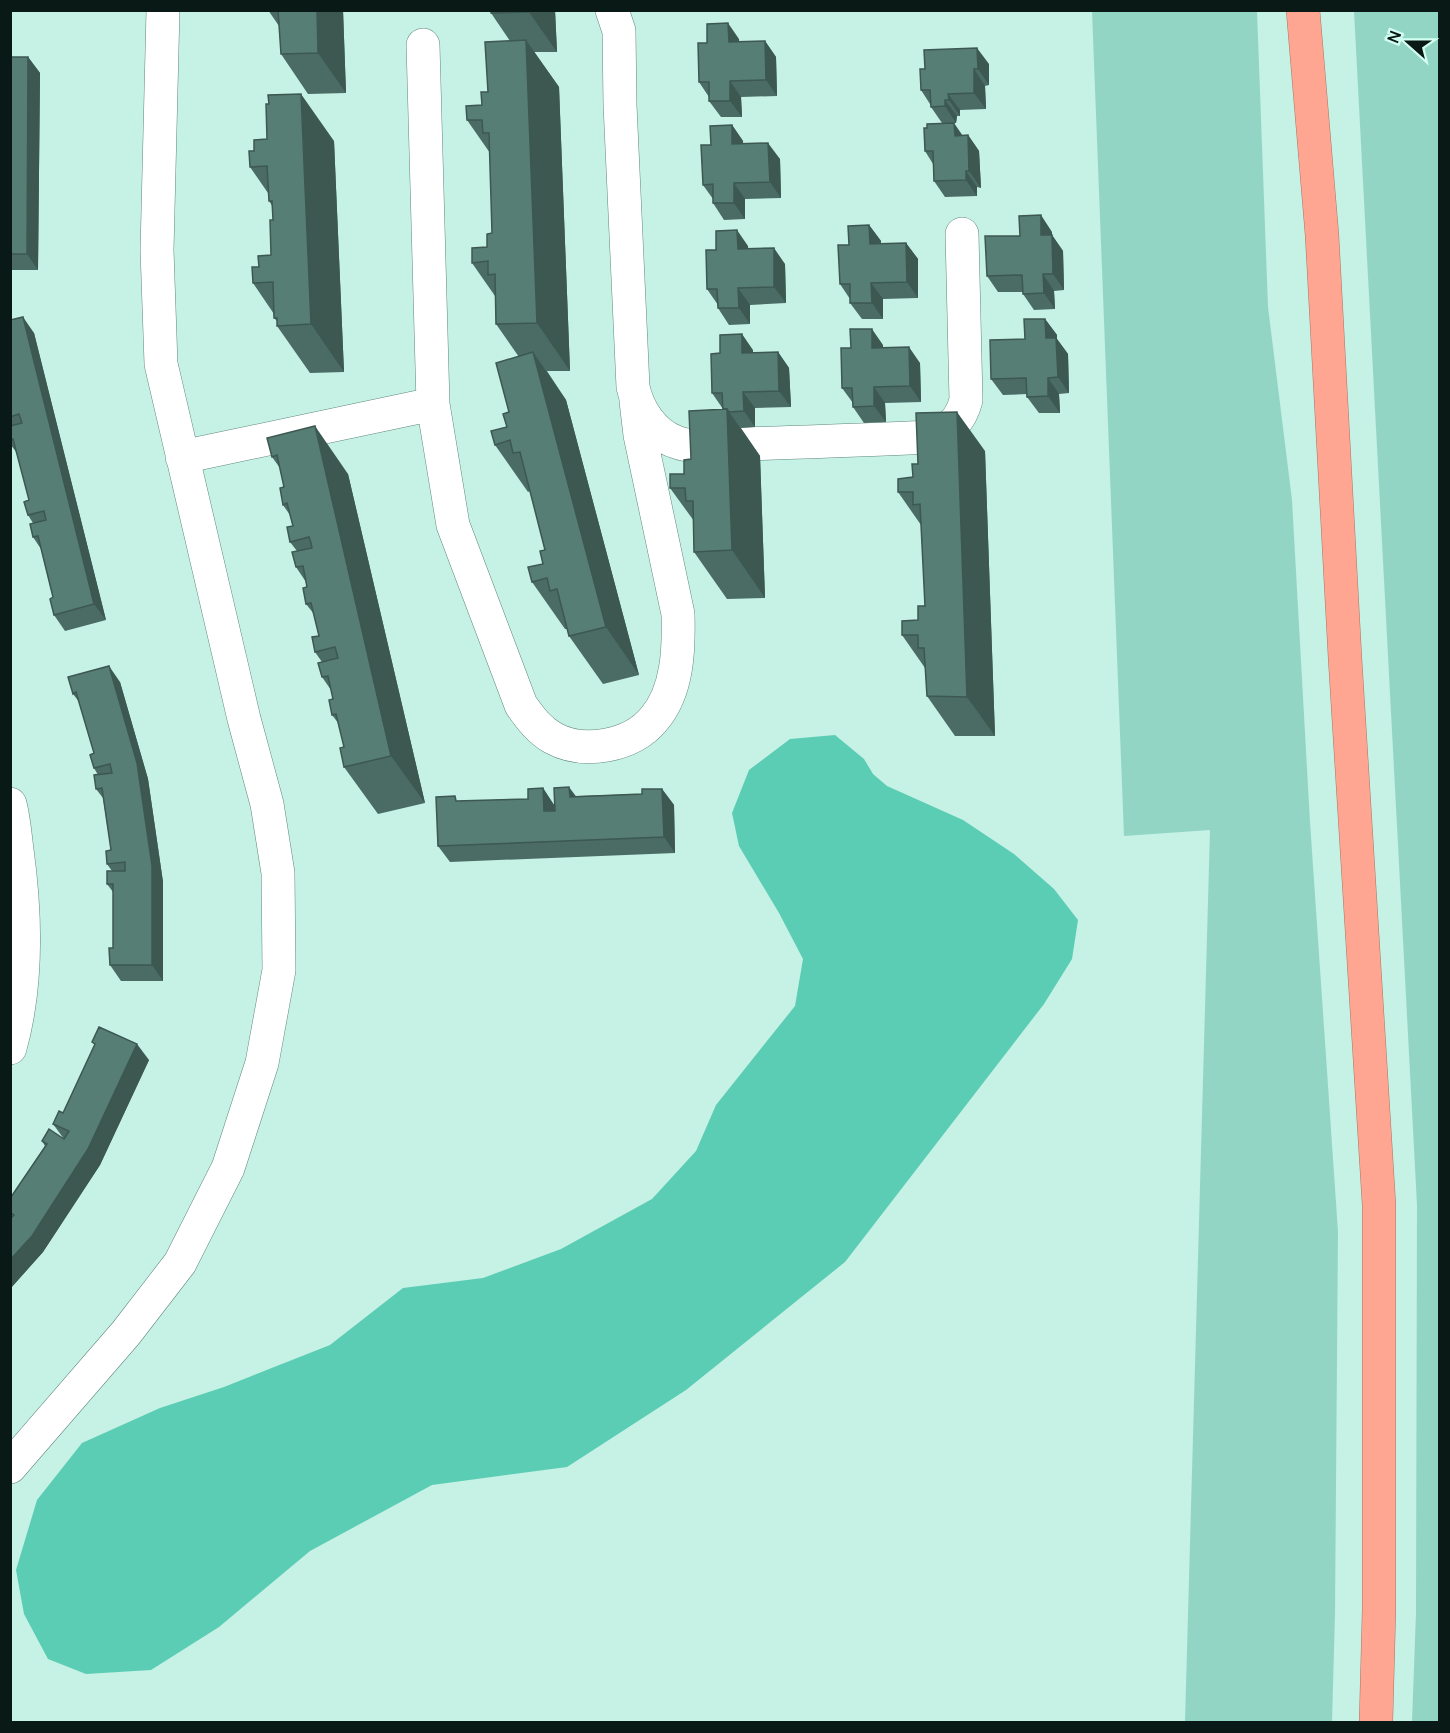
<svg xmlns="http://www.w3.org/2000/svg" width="1450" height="1733" viewBox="0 0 1450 1733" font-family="Manrope,sans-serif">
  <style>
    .green { fill: #92d5c4 }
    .water { fill: #5acdb4 }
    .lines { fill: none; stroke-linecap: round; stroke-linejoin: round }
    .minor-casing { stroke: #60887d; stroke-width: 34 }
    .highway-casing { stroke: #a87566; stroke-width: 34 }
    .minor { stroke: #fff; stroke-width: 33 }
    .highway { stroke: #fea691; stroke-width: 33 }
    .wall { fill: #4a6c64 }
    .shaded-wall { fill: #3c5851 }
    .building { fill: #567e74; stroke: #3c5851; stroke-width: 1.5 }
  </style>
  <rect width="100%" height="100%" fill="#c6f1e5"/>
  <path class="green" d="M1092 11H1257L1268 307 1292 500 1310 822 1338 1232 1335 1613 1332 1722H1185L1210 830 1124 836Z
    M1354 11H1439V1722H1412L1416 1613 1417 1205Z"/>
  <path class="water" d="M835 735 864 759 873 774 887 786 963 820 1014 854 1054 889 1078 920 1072 959 1044 1004 845 1262 686 1390 567 1467 432 1485 310 1551 219 1627 151 1670 86 1674 48 1659 24 1614 16 1570 37 1500 82 1443 160 1408 224 1387 330 1345 403 1288 483 1278 561 1249 652 1199 696 1151 716 1105 795 1006 803 959 779 913 739 846 732 813 749 770 790 739Z"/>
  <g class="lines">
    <defs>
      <path id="minor" d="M612 10 619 31 620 105 633 387C638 410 653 434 676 442 696 450 724 444 745 444 806 442 868 440 929 437 949 432 961 420 966 400L962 234
        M423 45 433 404 453 525 521 705C530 718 539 730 553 738 584 755 632 746 654 719 678 691 679 649 678 614L640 435 636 401
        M182 457 433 404
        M10 804C14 819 15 835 17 850 26 915 28 984 10 1048
        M10 1467 126 1333 180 1263 228 1168 262 1063 279 970 278 873 267 804 244 719 161 364 157 250 163 10"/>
      <path id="highway" d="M1303 10 1322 235 1345 658 1379 1205V1610L1376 1722"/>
    </defs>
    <use href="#minor" class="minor-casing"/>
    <use href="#highway" class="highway-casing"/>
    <use href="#minor" class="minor"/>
    <use href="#highway" class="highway"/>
  </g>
  <path class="wall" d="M268 10H343L346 93 308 94 281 54 279 26Z
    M555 10 557 52H534L559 87 570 371H547L566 400 639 675 603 684 569 636 567 629H565L532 582 543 564 545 550 530 491 528 492 495 445 507 427 519 357 496 324 495 296 472 263 487 247 492 233 490 153 467 120 482 105 510 41 491 13Z
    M739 39V42L765 41 776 57 777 96 741 97 742 117H721L709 101V97L699 82 707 43Z
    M10 57H28L40 73 38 270H10Z
    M989 64V85L985 86 986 109 960 110V116H957L956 123H942L931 107 930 104 921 90 925 69Z
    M732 125 743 141V144L780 159 781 198 745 199V219L724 220 713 203V199L703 185 711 145Z
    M968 135 979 151 981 188 977 187V196L945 197 934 181 933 164 925 151 963 136Z
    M334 141 344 372 310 373 277 326V321L274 318V314L253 283 271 255 273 220V207L269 201 268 193 250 167Z
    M869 225 881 241V244L906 243 918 259V298L883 299V319H862L850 303V299L840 284 849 245Z
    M1052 232V235L1063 251 1064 290 1054 291 1055 309 1034 310 1023 294V292H998L987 276 1020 236Z
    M748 246V249L785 264 786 303 750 305V324L729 325 718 308V305L707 289 716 250Z
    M1045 319 1057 335V339L1068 354 1069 393 1059 394 1060 413H1039L1027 397V394L1003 395 991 379 1025 339Z
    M10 320 34 333 106 620 65 631 54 615 53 597 41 549 33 537V523L28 515 29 500 17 453 10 444Z
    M883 345V348L920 363 921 402 885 403 886 422 864 423 853 407V403L842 388 851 348Z
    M753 350V353L778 352 789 368 791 407 755 408V427L741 428 760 456 765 598 727 599 694 552V521L670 488 684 474 723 409 712 393 720 353Z
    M267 438 348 474 425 803 378 814 344 767V747L339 724 332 715 333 699 331 690 322 677V662L315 652 319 636 314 614 306 604 307 587 306 582 296 567 297 551 290 542 293 526 290 515 283 505 284 487 280 468 272 457Z
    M985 451 995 736H955L927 696 925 668 902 635 918 620 925 606 921 525 898 492 913 477 918 464Z
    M68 677 120 682 148 779 163 882V981H121L110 965 113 948V892L107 884 112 871 107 864 111 850 103 798 96 789 98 775 94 768V753L80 703 73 694Z
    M543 788 554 805 576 796 642 794 662 789 674 805 675 853 450 862 438 846 459 801 528 799Z
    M92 1042 149 1060 100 1165 43 1252 10 1289V1196L11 1197 45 1146 42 1141 64 1139 53 1124 63 1113 95 1045Z"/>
  <path class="shaded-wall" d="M317 10H343L346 93 318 53Z
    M529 10H555L557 52 529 12Z
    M728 23 739 39 740 58 729 42Z
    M526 40 559 87 570 371 537 323Z
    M765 41 776 57 777 96 766 80Z
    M977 48 989 64V85L978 69Z
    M28 57 40 73 38 270 27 254Z
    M974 69 985 86 986 109 974 93Z
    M730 81 741 97 742 117 730 101Z
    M301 94 334 141 344 372 311 324Z
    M948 94 960 110V116L949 100Z
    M945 100 957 116 956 123 945 106Z
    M954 123 965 139 955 136Z
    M732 125 743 141 744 160 732 144Z
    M968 135 979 151 981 188 969 171Z
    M768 143 780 159 781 198 770 182Z
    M966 171 977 187V196L966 180Z
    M734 183 745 199V219L734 203Z
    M1041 215 1052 232V235L1063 251 1064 290 1053 274 1041 235Z
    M869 225 881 241V260L870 244Z
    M737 230 748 246 749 265 738 249Z
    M906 243 918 259V298L907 282Z
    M774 248 785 264 786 303 774 287Z
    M1043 274 1054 291 1055 309 1044 293Z
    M871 283 883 299V319L872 303Z
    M738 288 750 305V324L739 308Z
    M23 317 34 333 106 620 94 604Z
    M1045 319 1057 335V339L1068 354 1069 393 1058 377 1046 338Z
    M872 329 883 345V364L872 348Z
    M742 334 753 350V369L742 353Z
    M909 347 920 363 921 402 910 386Z
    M533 352 566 400 639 675 606 627Z
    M778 352 789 368 791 407 779 391Z
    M1048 378 1059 394 1060 413 1048 396Z
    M874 387 885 403 886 422 874 406Z
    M743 392 755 408V427L744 411Z
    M727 409 760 456 765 598 732 550Z
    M957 412 985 451 995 736 967 697Z
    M315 426 348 474 425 803 391 756Z
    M109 666 120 682 148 779 163 882V981L152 965Z
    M569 787 581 803 570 797Z
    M543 788 554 805 555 828 544 811Z
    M662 789 674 805 675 853 664 837Z
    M137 1044 149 1060 100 1165 43 1252 10 1289V1260Z"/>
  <path class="building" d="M278 10H317L318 53 281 54Z
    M491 10H529V12L491 13Z
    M728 23 729 42 765 41 766 80 730 81V101H709V82H699L698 43H707V24Z
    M526 40 537 323 496 324 495 274 488 275V261L472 263V248L487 247V234L492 233 489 133H483L482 120H467L466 106 482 105 481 92H488L485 42Z
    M977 48 978 69H974V93L948 94 949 100H945V106L931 107 930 90H921L920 69H925L924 50Z
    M10 57H28L27 254H10Z
    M301 94 311 324 277 326V318H274L273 282 253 283 252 267H259L258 256 271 255 270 220H273L272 201H269L267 166 250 167 249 151H254V140L267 139 266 104H269L268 95Z
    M954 123 955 136 968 135 969 171H966V180L934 181 933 151H925L924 128H927V124Z
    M732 125V144L768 143 770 182 734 183V203H713V184L703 185 701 145H711L710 126Z
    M1041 215V235H1052L1053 274H1043L1044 293 1023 294 1022 275 987 276 985 236H1020L1019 216Z
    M869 225 870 244 906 243 907 282 871 283 872 303H850V284H840L838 245H849L848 226Z
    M737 230 738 249 774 248V287L738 288 739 308H718L717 289H707L706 250H716V231Z
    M23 317 94 604 54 615 50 599 53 597 38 536 33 537 30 524 46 520 44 511 28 515 24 502 29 500 13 439 10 440V426L22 423 19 414 10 417V320Z
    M1024 319H1045L1046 338H1056L1058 377 1048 378V396L1027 397 1026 378 991 379 990 340 1025 339Z
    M850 329H872V348L909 347 910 386 874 387V406L853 407 852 388H842L841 348H851Z
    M742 334V353L778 352 779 391 743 392 744 411 729 412 727 409H723L722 393H712L711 354 720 353V335Z
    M533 352 606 627 569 636 557 589 550 591 547 578 532 582 528 567 543 564 540 551 545 550 520 452 513 453 510 440 495 445 491 431 507 427 503 414 509 412 496 363Z
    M727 409 732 550 694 552 693 501H686L685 488H670V474H684V460L691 459 689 411Z
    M957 412 967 697 927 696 924 648H918V635H902V621L918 620V606H925L920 504 913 505V492H898V479L913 477 912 464H918L916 413Z
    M315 426 391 756 344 767 340 748 344 747 336 714 332 715 329 700 333 699 328 676 322 677 318 663 338 658 335 647 315 652 312 637 319 636 311 603 306 604 303 588 307 587 303 566 296 567 292 552 312 548 311 543 309 537 290 542 287 527 293 526 287 503 283 505 280 488 284 487 277 455 272 457 267 438Z
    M109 666 137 763 152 866V965H110L109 948H113V884H107V871H125V862L107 864 106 851 111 850 102 788 96 789 94 775 112 773 110 764 94 768 90 755 94 753 76 692 73 694 68 677Z
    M569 787 570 797 642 794V789H662L664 837 438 846 436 797 455 796 456 801 528 799V789L543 788 544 811H555L554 788Z
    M99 1027 137 1044 88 1149 32 1236 10 1260V1219L14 1215 10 1212V1196L11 1197 47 1144 42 1141 49 1129 64 1139 69 1131 53 1124 59 1111 63 1113 95 1044 92 1042Z"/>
  <rect width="1450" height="1733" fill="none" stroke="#091915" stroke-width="24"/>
  <g transform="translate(1408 42) rotate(291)" stroke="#d3fff2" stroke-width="4.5" paint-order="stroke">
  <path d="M0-4.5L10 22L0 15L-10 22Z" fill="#091915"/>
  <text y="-9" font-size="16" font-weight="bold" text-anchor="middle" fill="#091915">N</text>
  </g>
</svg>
